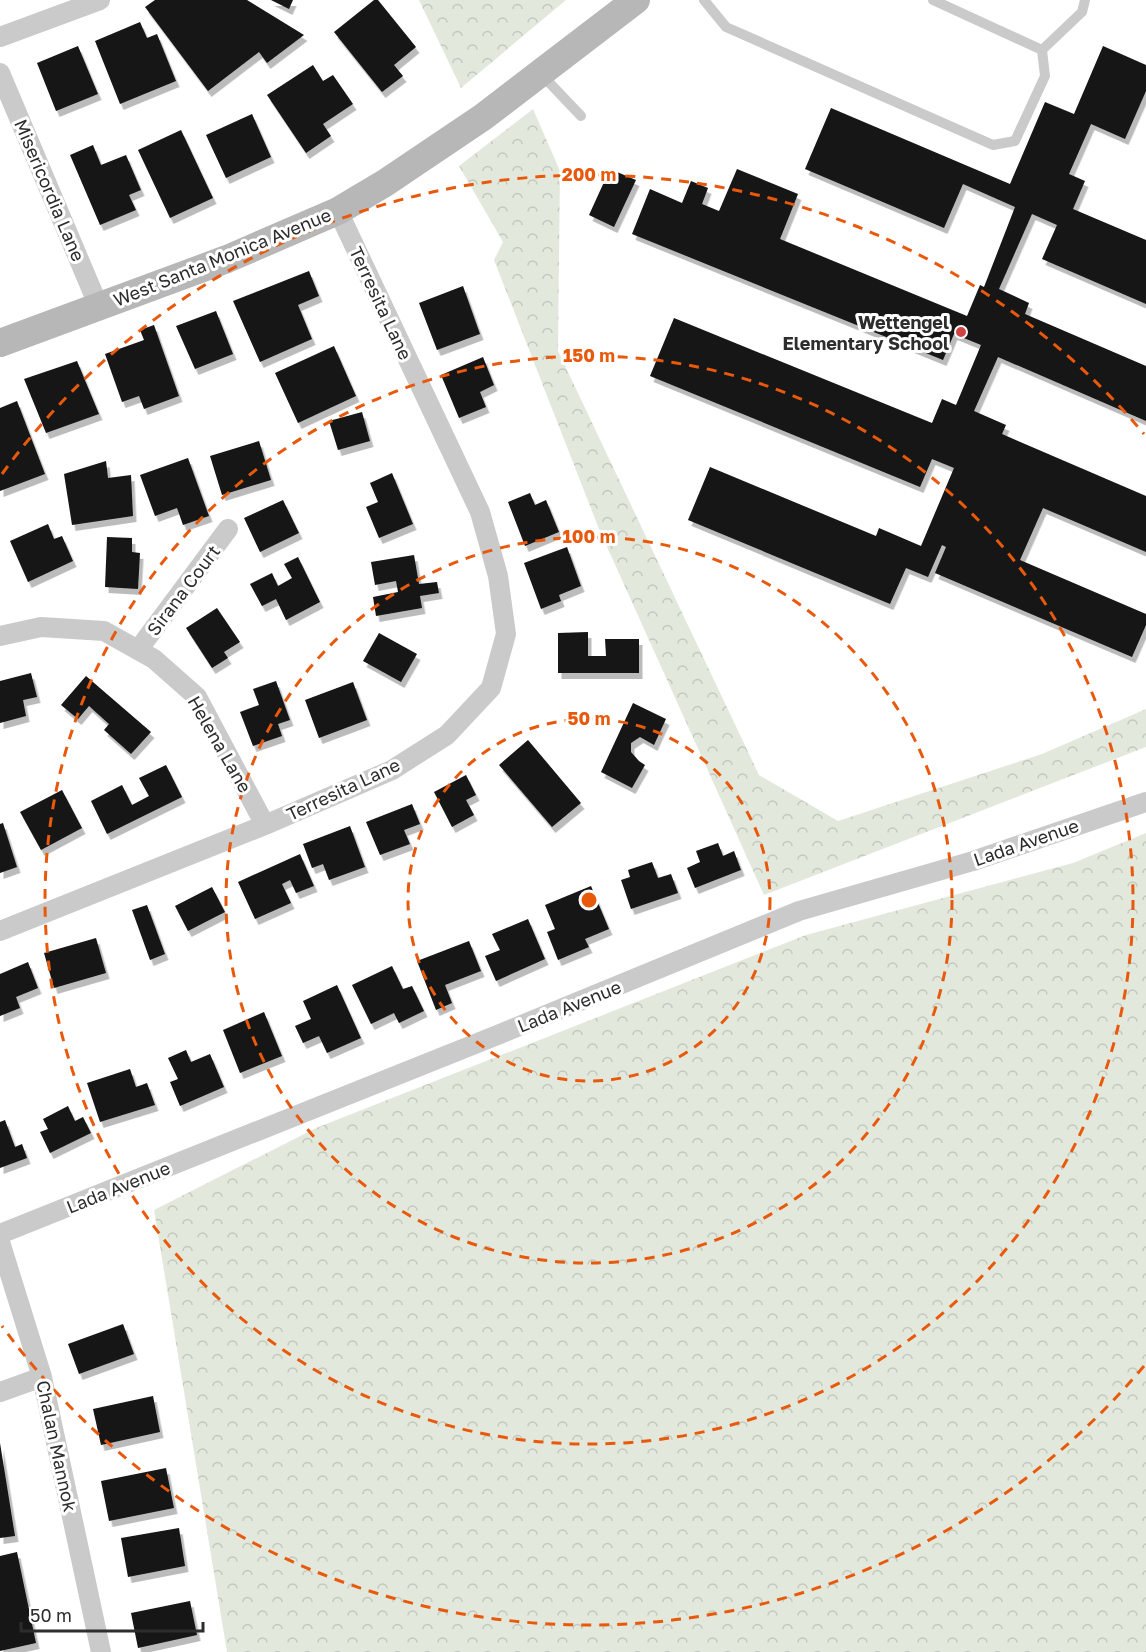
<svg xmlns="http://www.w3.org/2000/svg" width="1146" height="1652" viewBox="0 0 1146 1652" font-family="'Golos Text',sans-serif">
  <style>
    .forest { fill: url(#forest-crowns) }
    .building { fill: #141414; filter: url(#shadow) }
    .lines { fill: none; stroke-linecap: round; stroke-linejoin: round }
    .lane { stroke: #cacaca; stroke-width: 10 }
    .street { stroke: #cacaca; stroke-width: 20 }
    .secondary { stroke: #b7b7b7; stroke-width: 28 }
    .ring { fill: none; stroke: #e8590c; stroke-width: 3; stroke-dasharray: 10 8 }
    .poi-dot { fill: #cf4443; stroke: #fff; stroke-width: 2 }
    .labels { text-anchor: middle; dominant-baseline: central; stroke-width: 6; stroke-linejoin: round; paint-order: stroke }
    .street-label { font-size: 18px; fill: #2d2d2d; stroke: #fff }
    .poi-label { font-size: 18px; font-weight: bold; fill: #2d2d2d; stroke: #fff; text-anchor: end }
    .centre { fill: #e8590c; stroke: #fff; stroke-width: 3 }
    .ring-label { font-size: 18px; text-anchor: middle; font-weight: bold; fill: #e8590c; stroke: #fff; stroke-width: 6; stroke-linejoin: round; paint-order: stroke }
  </style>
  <defs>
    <pattern id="forest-crowns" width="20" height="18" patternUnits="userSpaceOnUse" patternTransform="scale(1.5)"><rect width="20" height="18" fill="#e2e9dc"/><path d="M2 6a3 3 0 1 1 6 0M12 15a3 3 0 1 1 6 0" fill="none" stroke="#c2c8bd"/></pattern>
    <filter id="shadow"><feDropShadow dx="3.5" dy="6" stdDeviation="0" flood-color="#0004"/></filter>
  </defs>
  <rect width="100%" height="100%" fill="#fff"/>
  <path class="forest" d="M419 0H566L461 88Z
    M533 109 560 171 558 351 759 775 838 821 1042 754 1146 709V747L764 895 599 529 494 260 503 242 459 166Z
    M1146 833V1652H227L154 1210 316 1128 806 935 1073 863Z"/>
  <path class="building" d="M155 0H247L304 35 267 63 259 52 208 91 145 7Z
    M271 0H293L289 9Z
    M374 0H378L416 47 394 65 403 76 382 92 334 32Z
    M140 22 147 38 157 34 176 81 120 104 95 41Z
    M78 46 98 94 56 111 37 63Z
    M1103 46 1146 65V91L1125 139 1091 124 1069 174 1085 181 1073 209 1146 240V304L1042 259 1057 225 1032 214 999 289 1029 303 1025 314 1146 366V421L998 357 974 411 1006 425 1002 434 1146 496V552L1043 508 1020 560 1146 614V625L1132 657 935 573 946 547 942 545 928 577 906 568 890 604 688 520 710 467 876 536 879 528 921 546 954 468 932 459 920 487 650 376 674 318 932 423 942 399 956 405 981 345 954 334 943 360 632 234 650 189 682 203 691 181 708 188 702 204 719 211 737 169 798 194 780 239 967 316 980 285 984 287 1015 207 963 184 944 228 805 169 831 108 1010 184 1045 102 1074 114Z
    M313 65 323 81 333 75 353 104 323 124 331 136 306 153 267 95Z
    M252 114 271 157 226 178 206 135Z
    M181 130 213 198 170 218 138 150Z
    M93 145 101 165 126 155 141 190 129 195 136 210 100 225 70 155Z
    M610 169 636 180 614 227 589 215Z
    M309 271 319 296 298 305 312 339 260 362 233 301Z
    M463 286 480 334 437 350 419 303Z
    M216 311 233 354 195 369 176 326Z
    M154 325 179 396 144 409 139 396 122 402 105 354 144 340 140 330Z
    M334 346 356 396 298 423 275 373Z
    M483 357 494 385 480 392 486 407 459 418 441 375Z
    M77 361 99 414 46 433 24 379Z
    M17 401 45 474 0 491V408Z
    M362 412 370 441 338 450 329 421Z
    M259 441 271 480 222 495 210 456Z
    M188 458 209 516 183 525 177 508 155 516 140 475Z
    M106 461 108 478 131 475 133 516 72 525 64 474Z
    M392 473 413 524 379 538 366 507 378 502 370 483Z
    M530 493 535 505 546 500 559 532 525 546 508 502Z
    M283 500 299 533 260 552 244 518Z
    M48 524 54 539 62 536 73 561 28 582 10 541Z
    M107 537 132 538V552L140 553 138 589 105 587Z
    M567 547 581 586 559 595 561 601 541 609 524 563Z
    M414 555 419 584 437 582 439 593 420 596 422 608 376 616 373 597 398 592 396 581 375 585 371 562Z
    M298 557 320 602 286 620 276 599 262 606 250 584 272 573 278 586 292 578 284 564Z
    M217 608 240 642 224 652 228 658 212 668 186 628Z
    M588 632V656H606L605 639H639V673H558V633Z
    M379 633 417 654 401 682 363 661Z
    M31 673 37 697 23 700 26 716 0 723V681Z
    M86 676 151 732 131 754 104 730 109 724 89 706 78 719 61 705Z
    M276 681 290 720 278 724 282 736 253 746 240 712 259 705 253 689Z
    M353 682 367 720 319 738 305 700Z
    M633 703 666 719 654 745 640 737 631 743V752L639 761 645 765 632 788 601 772Z
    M528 740 581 803 552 827 499 765Z
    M166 765 182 797 107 834 91 801 122 785 132 805 149 796 139 778Z
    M466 775 476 795 466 800 474 815 452 827 434 792Z
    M62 790 82 828 41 850 20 812Z
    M412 804 420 824 404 830 410 844 380 855 366 822Z
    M3 823 17 867 0 873V824Z
    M350 826 365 867 329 880 323 864 312 868 303 844Z
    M718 843 723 856 734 851 741 870 695 888 687 868 700 862 696 851Z
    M300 854 314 886 296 893 290 880 282 884 291 903 255 919 238 882Z
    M652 862 658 878 671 874 678 893 631 909 621 880 630 877 628 870Z
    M591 886 609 929 585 939 589 947 558 960 547 932 555 929 545 905Z
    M212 887 225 912 188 931 175 906Z
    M147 905 165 954 150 960 132 910Z
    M528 919 545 959 496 981 485 956 500 950 492 934Z
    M96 938 106 973 54 988 44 953Z
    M469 941 481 971 445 985 452 1003 436 1010 417 961Z
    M28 962 38 988 16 997 20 1008 0 1016V974Z
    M392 966 403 989 412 986 424 1011 399 1023 394 1013 371 1024 352 985Z
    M337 985 361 1038 327 1053 319 1036 303 1043 295 1026 311 1019 303 1001Z
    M264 1012 282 1056 240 1073 223 1030Z
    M186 1050 191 1062 210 1054 224 1087 180 1106 170 1082 178 1079 168 1058Z
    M130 1069 136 1087 147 1083 155 1105 100 1122 87 1083Z
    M68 1106 75 1121 83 1117 91 1133 50 1153 40 1132 48 1129 43 1119Z
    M5 1120 15 1147 22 1144 27 1158 0 1168V1122Z
    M123 1324 134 1354 79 1374 68 1344Z
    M153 1396 160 1432 101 1445 93 1409Z
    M0 1443 15 1536 0 1538Z
    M166 1468 174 1508 109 1521 101 1481Z
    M179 1528 185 1566 128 1577 121 1538Z
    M17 1552 36 1643 0 1651V1556Z
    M190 1601 197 1635 138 1648 131 1613Z"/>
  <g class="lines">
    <path class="lane" d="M704 0 726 27 993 145 1015 141 1045 76 1042 50 933 0
      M1042 50 1082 12 1085 0
      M542 75 581 116"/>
    <path class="street" d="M0 37 100 0
      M0 73 99 307
      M0 636 41 627 104 631 154 659 197 697 265 825
      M138 650 228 529
      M0 931 265 825 392 770 447 735 491 688 506 634 498 576 480 512 338 211
      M0 1234 495 1036 799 911 973 861 1146 802
      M0 1242 42 1377 101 1652
      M0 1392 42 1377"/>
    <path class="secondary" d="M0 343 227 259 338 211 385 183 483 117 636 0"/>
  </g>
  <g class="ring">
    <circle cx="589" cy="900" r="181"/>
    <circle cx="589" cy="900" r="363"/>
    <circle cx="589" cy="900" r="544"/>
    <path d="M1144 1366A725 725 0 0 1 2 1326M2 474A725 725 0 0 1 1144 434"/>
  </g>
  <circle class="poi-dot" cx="961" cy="332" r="6"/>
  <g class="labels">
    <g class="street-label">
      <text transform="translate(50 190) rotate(67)">Misericordia Lane</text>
      <text transform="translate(222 257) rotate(-22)">West Santa Monica Avenue</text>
      <text transform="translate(381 303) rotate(65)">Terresita Lane</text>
      <text transform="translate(183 590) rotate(-53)">Sirana Court</text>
      <text transform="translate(220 744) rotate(60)">Helena Lane</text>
      <text transform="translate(343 789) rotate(-25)">Terresita Lane</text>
      <text transform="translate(1026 842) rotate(-19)">Lada Avenue</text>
      <text transform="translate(569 1006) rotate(-22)">Lada Avenue</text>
      <text transform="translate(118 1187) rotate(-22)">Lada Avenue</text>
      <text transform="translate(57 1446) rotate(78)">Chalan Mannok</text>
    </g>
    <g class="poi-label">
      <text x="949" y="322">Wettengel<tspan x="949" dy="21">Elementary School</tspan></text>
    </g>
  </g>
  <circle cx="589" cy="900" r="9" class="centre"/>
  <g class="ring-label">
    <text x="589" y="181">200 m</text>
    <text x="589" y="362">150 m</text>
    <text x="589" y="543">100 m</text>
    <text x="589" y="725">50 m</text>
  </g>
  <path d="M21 1622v9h182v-9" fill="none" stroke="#2d2d2d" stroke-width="3"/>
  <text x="30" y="1622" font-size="18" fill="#2d2d2d" stroke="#ffffff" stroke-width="4.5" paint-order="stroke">50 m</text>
</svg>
